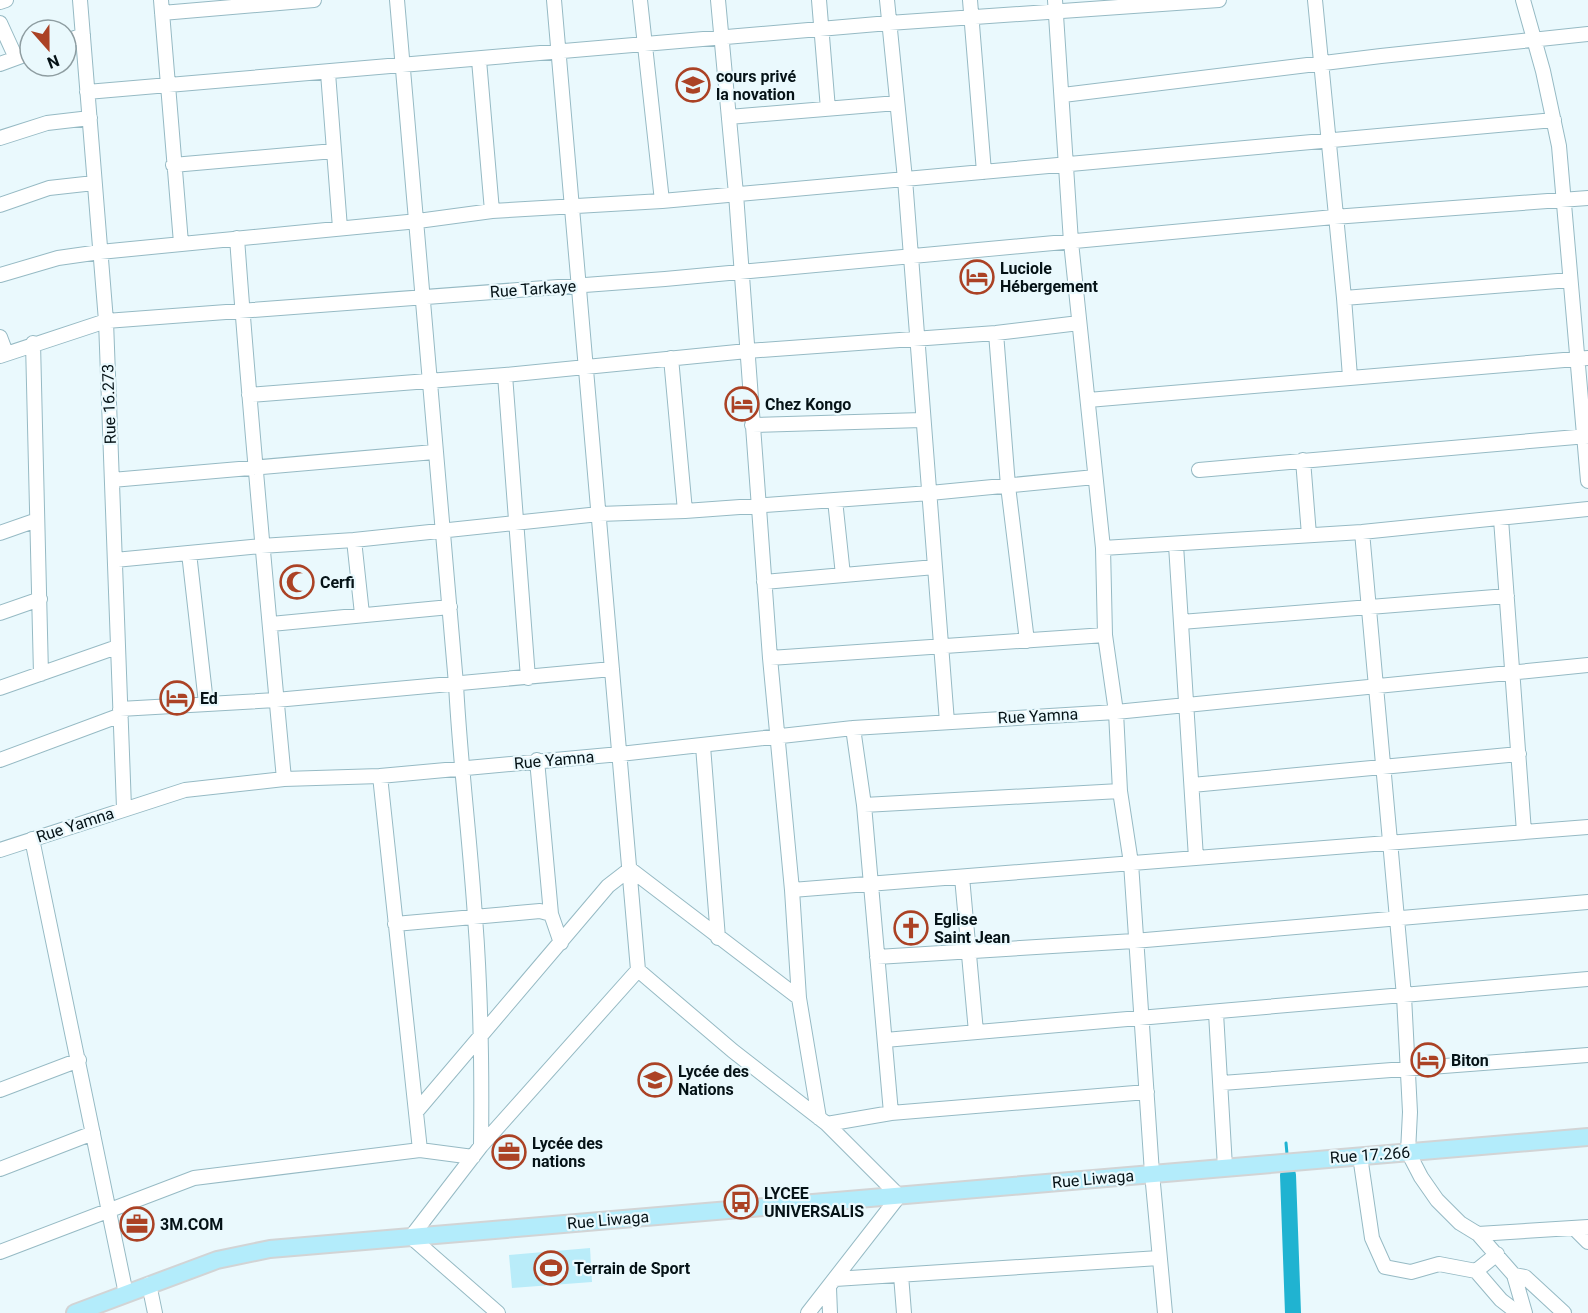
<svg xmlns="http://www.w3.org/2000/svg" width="1588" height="1313" viewBox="0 0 1588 1313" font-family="Roboto,sans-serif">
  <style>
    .pitch { fill: #b9ecf9 }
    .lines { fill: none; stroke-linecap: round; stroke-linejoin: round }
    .stream { stroke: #20b3d1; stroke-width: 3 }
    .river { stroke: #20b3d1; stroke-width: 16 }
    .minor-casing { stroke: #96bac4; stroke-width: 16 }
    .major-casing { stroke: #d2d4d5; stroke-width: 20 }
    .minor { stroke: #fff; stroke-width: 14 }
    .major { stroke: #b3ecfb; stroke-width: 16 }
    .labels { text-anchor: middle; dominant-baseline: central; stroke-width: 4.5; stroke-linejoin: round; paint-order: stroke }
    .poi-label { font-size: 16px; font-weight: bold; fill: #051216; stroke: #eaf9fd; text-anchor: start }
    .street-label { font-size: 16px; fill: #051216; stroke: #eaf9fd }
  </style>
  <rect width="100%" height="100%" fill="#eaf9fd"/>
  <path class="pitch" d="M590 1248 592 1282 512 1288 509 1255Z"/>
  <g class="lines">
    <path class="stream" d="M1286 1143 1287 1154"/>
    <path class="river" d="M1288 1175 1293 1313"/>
    <defs>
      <path id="minor" d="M80 0 106 321 124 808
        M161 0 181 243
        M397 0 456 684C460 762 470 839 475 917 481 994 482 1070 481 1146
        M554 0 638 970 733 1051 827 1124 899 1196 808 1313
        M640 0 662 201
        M718 0 736 194 770 658 792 890 799 998
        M819 0 828 109
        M887 0 905 179 947 722
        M970 0 984 172
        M1055 0 1071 242 1103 548 1105 635 1116 712 1120 791 1131 863 1152 1173 1165 1313
        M1315 0 1344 298
        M1523 0 1543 71 1559 146 1588 481
        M0 2 6 0
        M162 13 314 0
        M0 23 16 58
        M66 41 83 35
        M479 60 492 211
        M0 64 30 53
        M328 73 340 228
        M87 92 889 23 1219 0
        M1063 95 1381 56 1588 34
        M729 117 897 103
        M0 138 47 123 90 118
        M173 165 334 151
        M0 205 49 188 94 183
        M237 238C250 418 267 598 284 779
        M0 275 58 258 100 252 418 221 492 211 662 201 1554 120
        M996 333 1008 486 1027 641
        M0 337 6 353
        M33 343 41 674
        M0 356 106 321 665 279 1334 217 1588 198
        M671 358 685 511
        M505 375 528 678
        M1350 377 1344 298 1570 280
        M249 395 505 375 747 351 996 333 1079 323
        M1088 400 1588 358
        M752 425 922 420
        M1303 460 1309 535
        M1199 470 1588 436
        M112 480 434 452
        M835 500 843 575
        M1501 519 1524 832
        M1362 532 1404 996 1410 1112 1408 1152 1421 1177 1437 1200 1460 1223 1478 1234 1588 1227
        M0 533 37 520
        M354 540 362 614
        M1176 545 1196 858
        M1103 548 1362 532 1588 509
        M189 553 206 703
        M115 560 261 546 354 540 599 514 685 511 930 493 1095 477
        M764 582 935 567
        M0 613 40 599
        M1181 622 1507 596
        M271 624 450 607
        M770 658 1105 635
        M0 688 117 647
        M120 709 276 700 612 669
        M853 728 864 805 891 1113
        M703 746 718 938
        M0 760 121 715
        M537 760 551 914
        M380 776 420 1150
        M1192 785 1519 754
        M864 805 1120 791
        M32 839 126 1294
        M0 850 185 790 284 779 380 776 620 754 853 728 1116 712 1588 665
        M962 877 976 1032
        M792 890 1588 827
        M395 924 540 911 551 914 561 943
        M877 957 1134 941 1588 902
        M1216 1013 1225 1167
        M885 1040 1588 979
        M1222 1083 1588 1055
        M0 1090 79 1060
        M416 1112 608 886 630 869 799 998 819 1118
        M827 1124 891 1113 1147 1092
        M1360 1156 1372 1238 1385 1267 1411 1272 1439 1264 1476 1271 1497 1254
        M0 1169 93 1133
        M1574 1228 1588 1242
        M1478 1234 1514 1275 1525 1313
        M0 1252 194 1178 420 1150 473 1157
        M1476 1271 1501 1300 1518 1313
        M901 1275 904 1313
        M1514 1275 1525 1277 1564 1313
        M835 1279 1159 1258
        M149 1284 155 1313
        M829 1288 830 1313
        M498 1313 411 1237 481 1146 638 970"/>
      <path id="major" d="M75 1313 217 1260 270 1249 1588 1137"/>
    </defs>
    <use href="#minor" class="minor-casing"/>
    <use href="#major" class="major-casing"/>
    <use href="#minor" class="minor"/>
    <use href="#major" class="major"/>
  </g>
  <defs>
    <symbol id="school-ring" viewBox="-11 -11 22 22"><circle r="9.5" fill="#eaf9fd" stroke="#ab4225" stroke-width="1.5"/><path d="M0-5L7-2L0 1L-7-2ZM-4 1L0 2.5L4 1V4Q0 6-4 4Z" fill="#ab4225"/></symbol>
    <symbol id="hotel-ring" viewBox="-11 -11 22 22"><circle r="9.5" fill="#eaf9fd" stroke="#ab4225" stroke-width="1.5"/><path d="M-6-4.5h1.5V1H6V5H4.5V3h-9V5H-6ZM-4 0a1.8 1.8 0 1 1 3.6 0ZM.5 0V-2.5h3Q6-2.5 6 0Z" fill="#ab4225"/></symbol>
    <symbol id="mosque-ring" viewBox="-11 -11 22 22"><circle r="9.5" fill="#eaf9fd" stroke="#ab4225" stroke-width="1.5"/><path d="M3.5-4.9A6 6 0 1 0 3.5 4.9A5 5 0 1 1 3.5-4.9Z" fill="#ab4225"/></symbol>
    <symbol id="church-ring" viewBox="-11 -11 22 22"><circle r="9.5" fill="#eaf9fd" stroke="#ab4225" stroke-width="1.5"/><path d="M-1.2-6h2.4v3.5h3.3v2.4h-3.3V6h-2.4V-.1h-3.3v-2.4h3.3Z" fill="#ab4225"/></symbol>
    <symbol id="office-ring" viewBox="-11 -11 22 22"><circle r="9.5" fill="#eaf9fd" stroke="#ab4225" stroke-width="1.5"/><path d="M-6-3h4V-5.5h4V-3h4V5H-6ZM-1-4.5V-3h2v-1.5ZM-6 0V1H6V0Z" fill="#ab4225"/></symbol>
    <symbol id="bus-ring" viewBox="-11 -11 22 22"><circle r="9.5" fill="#eaf9fd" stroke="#ab4225" stroke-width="1.5"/><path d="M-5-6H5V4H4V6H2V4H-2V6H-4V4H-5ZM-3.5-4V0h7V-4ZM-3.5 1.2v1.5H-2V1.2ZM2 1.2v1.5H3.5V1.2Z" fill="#ab4225"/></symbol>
    <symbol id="stadium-ring" viewBox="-11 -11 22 22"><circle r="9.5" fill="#eaf9fd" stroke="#ab4225" stroke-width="1.5"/><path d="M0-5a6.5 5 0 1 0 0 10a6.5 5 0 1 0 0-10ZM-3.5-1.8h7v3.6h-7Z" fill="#ab4225"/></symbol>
  </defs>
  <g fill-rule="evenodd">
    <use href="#school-ring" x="674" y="66" width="38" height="38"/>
    <use href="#hotel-ring" x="958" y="258" width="38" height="38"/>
    <use href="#hotel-ring" x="723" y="385" width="38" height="38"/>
    <use href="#mosque-ring" x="278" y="563" width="38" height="38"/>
    <use href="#hotel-ring" x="158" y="679" width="38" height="38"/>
    <use href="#church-ring" x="892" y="909" width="38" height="38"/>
    <use href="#hotel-ring" x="1409" y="1041" width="38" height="38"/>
    <use href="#school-ring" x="636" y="1061" width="38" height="38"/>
    <use href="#office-ring" x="490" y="1133" width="38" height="38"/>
    <use href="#bus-ring" x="722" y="1183" width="38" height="38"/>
    <use href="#office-ring" x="118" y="1205" width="38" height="38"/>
    <use href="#stadium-ring" x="532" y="1249" width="38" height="38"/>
  </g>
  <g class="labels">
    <g class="poi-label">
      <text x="716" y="76">cours privé<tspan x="716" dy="18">la novation</tspan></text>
      <text x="1000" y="268">Luciole<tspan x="1000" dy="18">Hébergement</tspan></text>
      <text x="765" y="404">Chez Kongo</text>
      <text x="320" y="582">Cerfi</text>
      <text x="200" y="698">Ed</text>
      <text x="934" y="919">Eglise<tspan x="934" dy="18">Saint Jean</tspan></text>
      <text x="1451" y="1060">Biton</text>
      <text x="678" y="1071">Lycée des<tspan x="678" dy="18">Nations</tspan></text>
      <text x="532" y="1143">Lycée des<tspan x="532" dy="18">nations</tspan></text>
      <text x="764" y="1193">LYCEE<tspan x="764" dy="18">UNIVERSALIS</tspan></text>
      <text x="160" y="1224">3M.COM</text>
      <text x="574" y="1268">Terrain de Sport</text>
    </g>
    <g class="street-label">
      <text transform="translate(533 289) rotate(-4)">Rue Tarkaye</text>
      <text transform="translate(109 404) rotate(-92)">Rue 16.273</text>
      <text transform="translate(1038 716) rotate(-3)">Rue Yamna</text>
      <text transform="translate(554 760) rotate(-5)">Rue Yamna</text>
      <text transform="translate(75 825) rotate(-18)">Rue Yamna</text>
      <text transform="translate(1370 1155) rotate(-4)">Rue 17.266</text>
      <text transform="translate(1093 1179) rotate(-5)">Rue Liwaga</text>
      <text transform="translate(608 1220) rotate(-5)">Rue Liwaga</text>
    </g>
  </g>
  <g transform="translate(48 48) rotate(159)"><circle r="28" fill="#eaf9fd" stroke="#8e9da1" stroke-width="1.5"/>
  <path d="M0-4.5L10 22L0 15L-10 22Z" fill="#ab4225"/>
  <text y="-9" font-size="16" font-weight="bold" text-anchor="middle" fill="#051216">N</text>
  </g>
</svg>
